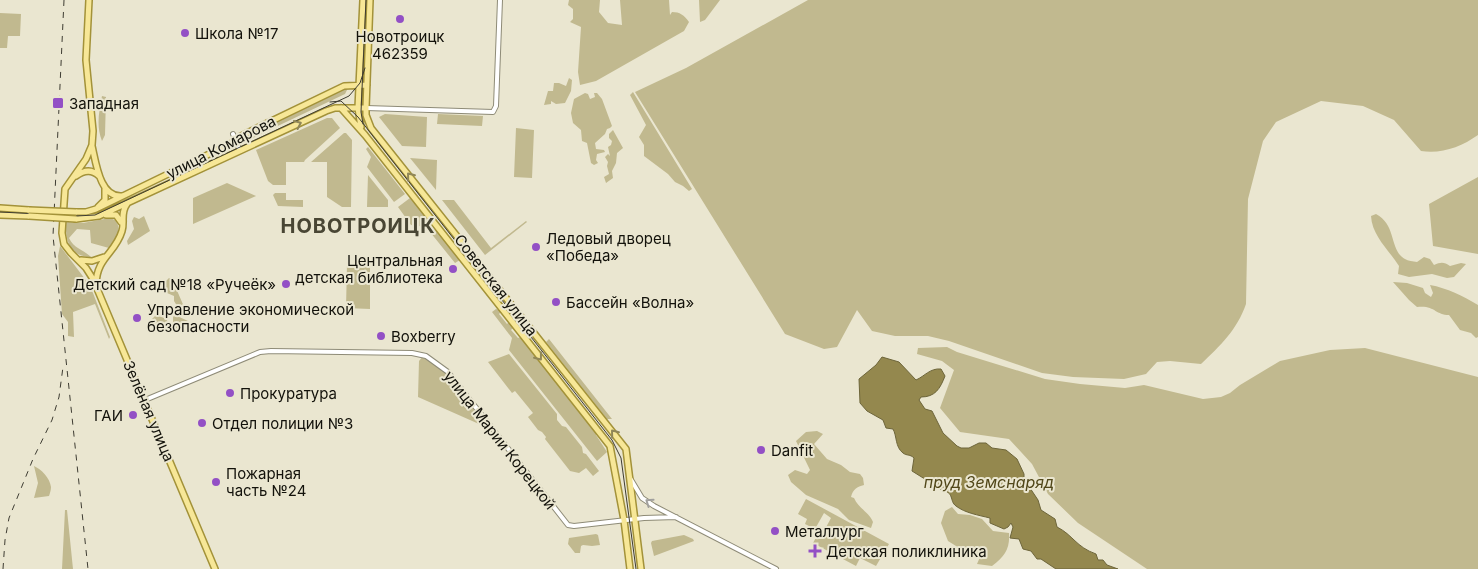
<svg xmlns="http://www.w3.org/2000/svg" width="1478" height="569" viewBox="0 0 1478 569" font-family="Inter,sans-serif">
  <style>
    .green { fill: #c1b98f }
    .water { fill: #94884e; stroke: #6d653a }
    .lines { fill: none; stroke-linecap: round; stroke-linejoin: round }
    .minor-casing { stroke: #8e8b77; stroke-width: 6 }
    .major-casing { stroke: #a39239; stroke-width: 8 }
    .minor { stroke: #fff; stroke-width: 4 }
    .major { stroke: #f7e797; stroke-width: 5 }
    .tram { stroke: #3e3c32; stroke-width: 1 }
    .rail { stroke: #3e3c32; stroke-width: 1; stroke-dasharray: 6 6; stroke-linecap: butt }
    .major-bridge-casing { stroke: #a39239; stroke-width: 8; stroke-linecap: butt }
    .major-bridge { stroke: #f7e797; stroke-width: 5 }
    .oneway { stroke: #908758 }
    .oneway2 { stroke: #a1a09d }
    .poi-dot { fill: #9350c5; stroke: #eae6d0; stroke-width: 2 }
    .labels { text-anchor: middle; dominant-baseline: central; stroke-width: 4; stroke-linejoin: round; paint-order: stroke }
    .poi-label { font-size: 15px; fill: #13120b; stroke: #eae6d0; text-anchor: start }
    .street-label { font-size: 15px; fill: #13120b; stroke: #eae6d0 }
    .water-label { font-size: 16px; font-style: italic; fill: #514719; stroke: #eae6d0 }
    .district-label { font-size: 20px; font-weight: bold; letter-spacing: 1px; fill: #494634; stroke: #eae6d0 }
  </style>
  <rect width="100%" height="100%" fill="#eae6d0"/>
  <path class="green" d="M569 0H600L599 12 608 23 622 25 620 0H669L670 15 672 12C680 12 684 15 689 22L684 31 596 81 580 85 578 72 581 27 570 22 573 19V9L568 5Z
    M699 0H720L705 20 700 22Z
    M808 0H1478V135C1461 147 1442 154 1421 151L1394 120 1363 106 1321 101 1276 122 1263 141 1248 199 1246 304C1237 330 1220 346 1201 364L1170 361 1157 362 1146 374 1124 379 1073 377 1042 373 949 341 928 336H895L872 331 857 310 837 347 824 349 785 334 635 92 686 68Z
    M0 13 21 14 20 36H8L7 48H0Z
    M569 78 572 80 571 91 565 103 556 104 551 101V104L544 105 548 91H553L554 83H559L566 86Z
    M345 87 347 90 345 94 240 144 242 136Z
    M633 92 692 189 689 191 683 186 675 182 668 174 644 156V145L639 137 646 125 630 95Z
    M585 93 588 94 590 99 595 97 594 93H597L602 99 612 126 610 128 607 129 605 134 595 143 596 149 604 150 605 152 597 154 596 160 598 163 594 165 591 163 587 143 582 141 581 130 573 123 571 113 574 99Z
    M102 96 106 97 105 135 102 141C96 126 99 112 102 96Z
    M385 114 427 117 426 147 402 146 379 117Z
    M438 114 483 116 482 126 437 124Z
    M327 118H332L340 128 305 160 304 162H286V185H273L268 181 256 150Z
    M516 128 534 130 532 178 514 177Z
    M613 130 623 148 617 153 616 163 612 171 613 178 606 183 604 177 609 174 607 166 608 162 605 157 608 154 610 156 608 147 611 145 612 141 609 138V134Z
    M344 133H346L352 140 351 207H342L327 197V162H311Z
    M368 147 405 194 394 202 367 167 371 157 366 149Z
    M410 158 437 160 436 190Z
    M368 175 388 200V207H367Z
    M1478 177V254L1433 246 1429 204Z
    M227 183 256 196 193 224V198Z
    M275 193H286V200H303V207L278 206 273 195Z
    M410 198 460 260 455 263 426 227 411 225 398 207Z
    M442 200H454L491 248 526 221 527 222 485 255Z
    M1376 214C1397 225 1389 250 1405 259 1408 261 1413 261 1417 262L1424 257 1430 259 1434 265C1441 262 1444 262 1450 266L1461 263 1466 264 1454 277 1447 278 1432 274 1409 277 1398 274 1399 266C1389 250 1372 236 1371 216Z
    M144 216 150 231 128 245 127 241 134 229 132 221 134 217 139 219Z
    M110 218 115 220C123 229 116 240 109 248L91 243 90 230 77 229 69 238C74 249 83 249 91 257H90C69 256 65 239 66 222L83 223Z
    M60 246 85 279 93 293 110 337 109 339 95 304 73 312 74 337 68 336V322L62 314 58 256Z
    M347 264 370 265V309L346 308Z
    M169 278 172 279 185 309 184 311 181 308 179 309 174 301V296L167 293 165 288 162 287 161 284 163 282 166 281Z
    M1393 282 1407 283 1423 288 1425 293 1431 297 1433 293 1430 285C1447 288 1463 296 1478 305V337L1476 338 1471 333 1460 330 1449 315C1435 315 1435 305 1417 307L1409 300Z
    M496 309 499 310 501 312 499 314 507 324 509 322 513 328 511 330 518 338 521 337 597 433 596 435 607 452 597 461 509 350 512 338 492 312Z
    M156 315 164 318 171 324 173 323V317L175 315 188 321 189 325 185 329 180 327 172 330 164 326 155 328 151 320Z
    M549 339 612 419H607L546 342Z
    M947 347 957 352 1045 379 1080 384 1125 388 1144 385 1203 399 1221 397 1230 393 1240 385 1280 361 1330 350 1365 348 1478 377V569H1147L1078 523 1048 494 1032 464 1009 439 960 432 940 408 954 370 942 361 917 354 918 348Z
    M509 354 557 414V420L562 426 566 427 582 447 583 453 586 454 599 471 593 476 586 468 579 473 570 471 545 439 546 437 542 432 538 430 528 417 533 413 515 391 512 393 488 362Z
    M423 356 447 372 478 412 475 414 481 422 479 424 418 397 419 361Z
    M817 431 823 434 814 444 827 459 841 465 850 472 860 474 863 478 864 485C857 487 853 489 851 497L854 498C859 509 869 512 873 522L871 528 849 520 838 509 806 495 791 482 788 475 795 470 807 474 810 470 796 441 806 432Z
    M34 466C41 469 50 478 51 487 51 490 50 493 49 496L34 498 38 483Z
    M806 499 889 544 876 566 860 558 856 566 813 543 819 532 824 531 831 518 824 513 815 529 805 524 807 519 798 514Z
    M952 507 958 514 970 515 982 519 993 531 1009 533C1010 549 1005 556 992 566L977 564 980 557 964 551 948 541 941 523 945 511Z
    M65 510H67L73 569H62Z
    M596 534 598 535 600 545 592 546 583 545 581 546 580 553H575L568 544 569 538Z
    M684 535 693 539 694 541 654 556 651 543 652 541Z"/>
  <path class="water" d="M882 357 899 362 916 380C925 376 930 368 941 369L945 376C940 389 935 397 921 397L919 400 925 409 932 411 943 433 957 446 961 448H969L979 443H986L992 448 1006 450 1017 459 1024 474V479L1038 500 1041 510 1055 519 1057 527C1073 535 1076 547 1096 554L1098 560H1103L1107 565 1118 569H1056L1041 559H1037L1031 551 1023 549 1019 539 1010 538 1013 527 1011 523 1008 527 1004 529 990 523V518C978 515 965 513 956 506 949 501 955 492 941 490L934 480 928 481 912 471 914 458C910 454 907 456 903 453 895 447 897 436 893 429L886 428 883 420 867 411 860 403 859 379 876 365Z"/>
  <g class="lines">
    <defs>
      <path id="minor" d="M366 108 493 112 496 106 500 0
        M233 134 240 151
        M145 400 260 352 271 351 412 353 426 356 448 372 568 525 574 526 644 518 676 517
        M630 478 642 498 654 506 776 569"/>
      <path id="major" d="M89 0 86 60 93 131 92 145 86 159 65 189 62 233 64 244 71 253 86 268 93 279 215 569
        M370 0 366 108V115L371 128 626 449 641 569
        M341 108 365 135 610 446 624 520 630 569
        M361 127 358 108 363 0
        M92 146C96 163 100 198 122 196
        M76 176C84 170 92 169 99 176
        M98 207 105 200V188
        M0 208 29 210
        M76 212H86L96 209 236 141 241 136 255 129 344 86 367 85
        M0 215 29 216
        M106 215H116L121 222
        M76 219 99 216 326 111 335 108H366
        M81 260 92 261 104 257
        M96 284C97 257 115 254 122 231 125 222 120 213 127 204"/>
    </defs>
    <use href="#minor" class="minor-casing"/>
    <use href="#major" class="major-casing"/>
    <use href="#minor" class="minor"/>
    <use href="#major" class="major"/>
    <path class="tram" d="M330 102 341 101 358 117 612 440 621 458 636 569
      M363 124 361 112 366 0
      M0 212 76 216 95 215 349 96 360 83 365 68"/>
    <path class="rail" d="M64 0 53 236 88 569
      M3 569 5 540 9 518 33 459 52 420 59 397 63 367"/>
    <defs>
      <path id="major-bridge" d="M29 210 76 212
        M29 216 76 219"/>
    </defs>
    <use href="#major-bridge" class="major-bridge-casing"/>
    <use href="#major-bridge" class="major-bridge"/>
  </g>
  <defs><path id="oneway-chevron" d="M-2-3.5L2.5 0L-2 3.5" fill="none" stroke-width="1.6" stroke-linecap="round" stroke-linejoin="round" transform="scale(1.25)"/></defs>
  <g class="oneway">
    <use href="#oneway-chevron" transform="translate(298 124) rotate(-25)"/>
    <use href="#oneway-chevron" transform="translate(410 176) rotate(-129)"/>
    <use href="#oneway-chevron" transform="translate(539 357) rotate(52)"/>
    <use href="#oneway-chevron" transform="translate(614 433) rotate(-129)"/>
  </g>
  <use class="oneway2" href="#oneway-chevron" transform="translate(649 502) rotate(-145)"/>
  <g class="poi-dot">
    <circle cx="400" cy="19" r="5"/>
    <circle cx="185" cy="33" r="5"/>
    <rect x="52" y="97" width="12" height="12" rx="2.5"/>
    <circle cx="536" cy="247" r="5"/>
    <circle cx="453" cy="269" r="5"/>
    <circle cx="286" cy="284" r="5"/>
    <circle cx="556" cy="302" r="5"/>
    <circle cx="137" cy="318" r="5"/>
    <circle cx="381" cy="336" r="5"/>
    <circle cx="230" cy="393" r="5"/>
    <circle cx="133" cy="415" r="5"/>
    <circle cx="202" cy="423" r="5"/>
    <circle cx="761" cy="450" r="5"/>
    <circle cx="216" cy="482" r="5"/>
    <circle cx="775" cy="531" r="5"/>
    <path d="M812.5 543.5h5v5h5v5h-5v5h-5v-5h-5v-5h5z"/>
  </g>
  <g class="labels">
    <g class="poi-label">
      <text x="195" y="33">Школа №17</text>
      <text x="400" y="36" text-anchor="middle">Новотроицк<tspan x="400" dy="17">462359</tspan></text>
      <text x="69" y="103">Западная</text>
      <text x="546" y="238">Ледовый дворец<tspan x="546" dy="17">«Победа»</tspan></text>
      <text x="443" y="260" text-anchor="end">Центральная<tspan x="443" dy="17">детская библиотека</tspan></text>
      <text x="276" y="284" text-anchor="end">Детский сад №18 «Ручеёк»</text>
      <text x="566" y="302">Бассейн «Волна»</text>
      <text x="147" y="309">Управление экономической<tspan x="147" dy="17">безопасности</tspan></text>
      <text x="391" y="336">Boxberry</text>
      <text x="240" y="393">Прокуратура</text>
      <text x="123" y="415" text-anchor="end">ГАИ</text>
      <text x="212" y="423">Отдел полиции №3</text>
      <text x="771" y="450">Danfit</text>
      <text x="226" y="473">Пожарная<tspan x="226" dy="17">часть №24</tspan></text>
      <text x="785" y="531">Металлург</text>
      <text x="826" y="551">Детская поликлиника</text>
    </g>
    <g class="street-label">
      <text transform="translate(221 147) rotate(-27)">улица Комарова</text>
      <text transform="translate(496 285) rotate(52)">Советская улица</text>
      <text transform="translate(149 411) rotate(67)">Зелёная улица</text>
      <text transform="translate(500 440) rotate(52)">улица Марии Корецкой</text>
    </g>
    <g class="water-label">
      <text x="989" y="482">пруд Земснаряд</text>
    </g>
    <g class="district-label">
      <text x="358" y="226">НОВОТРОИЦК</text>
    </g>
  </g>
</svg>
